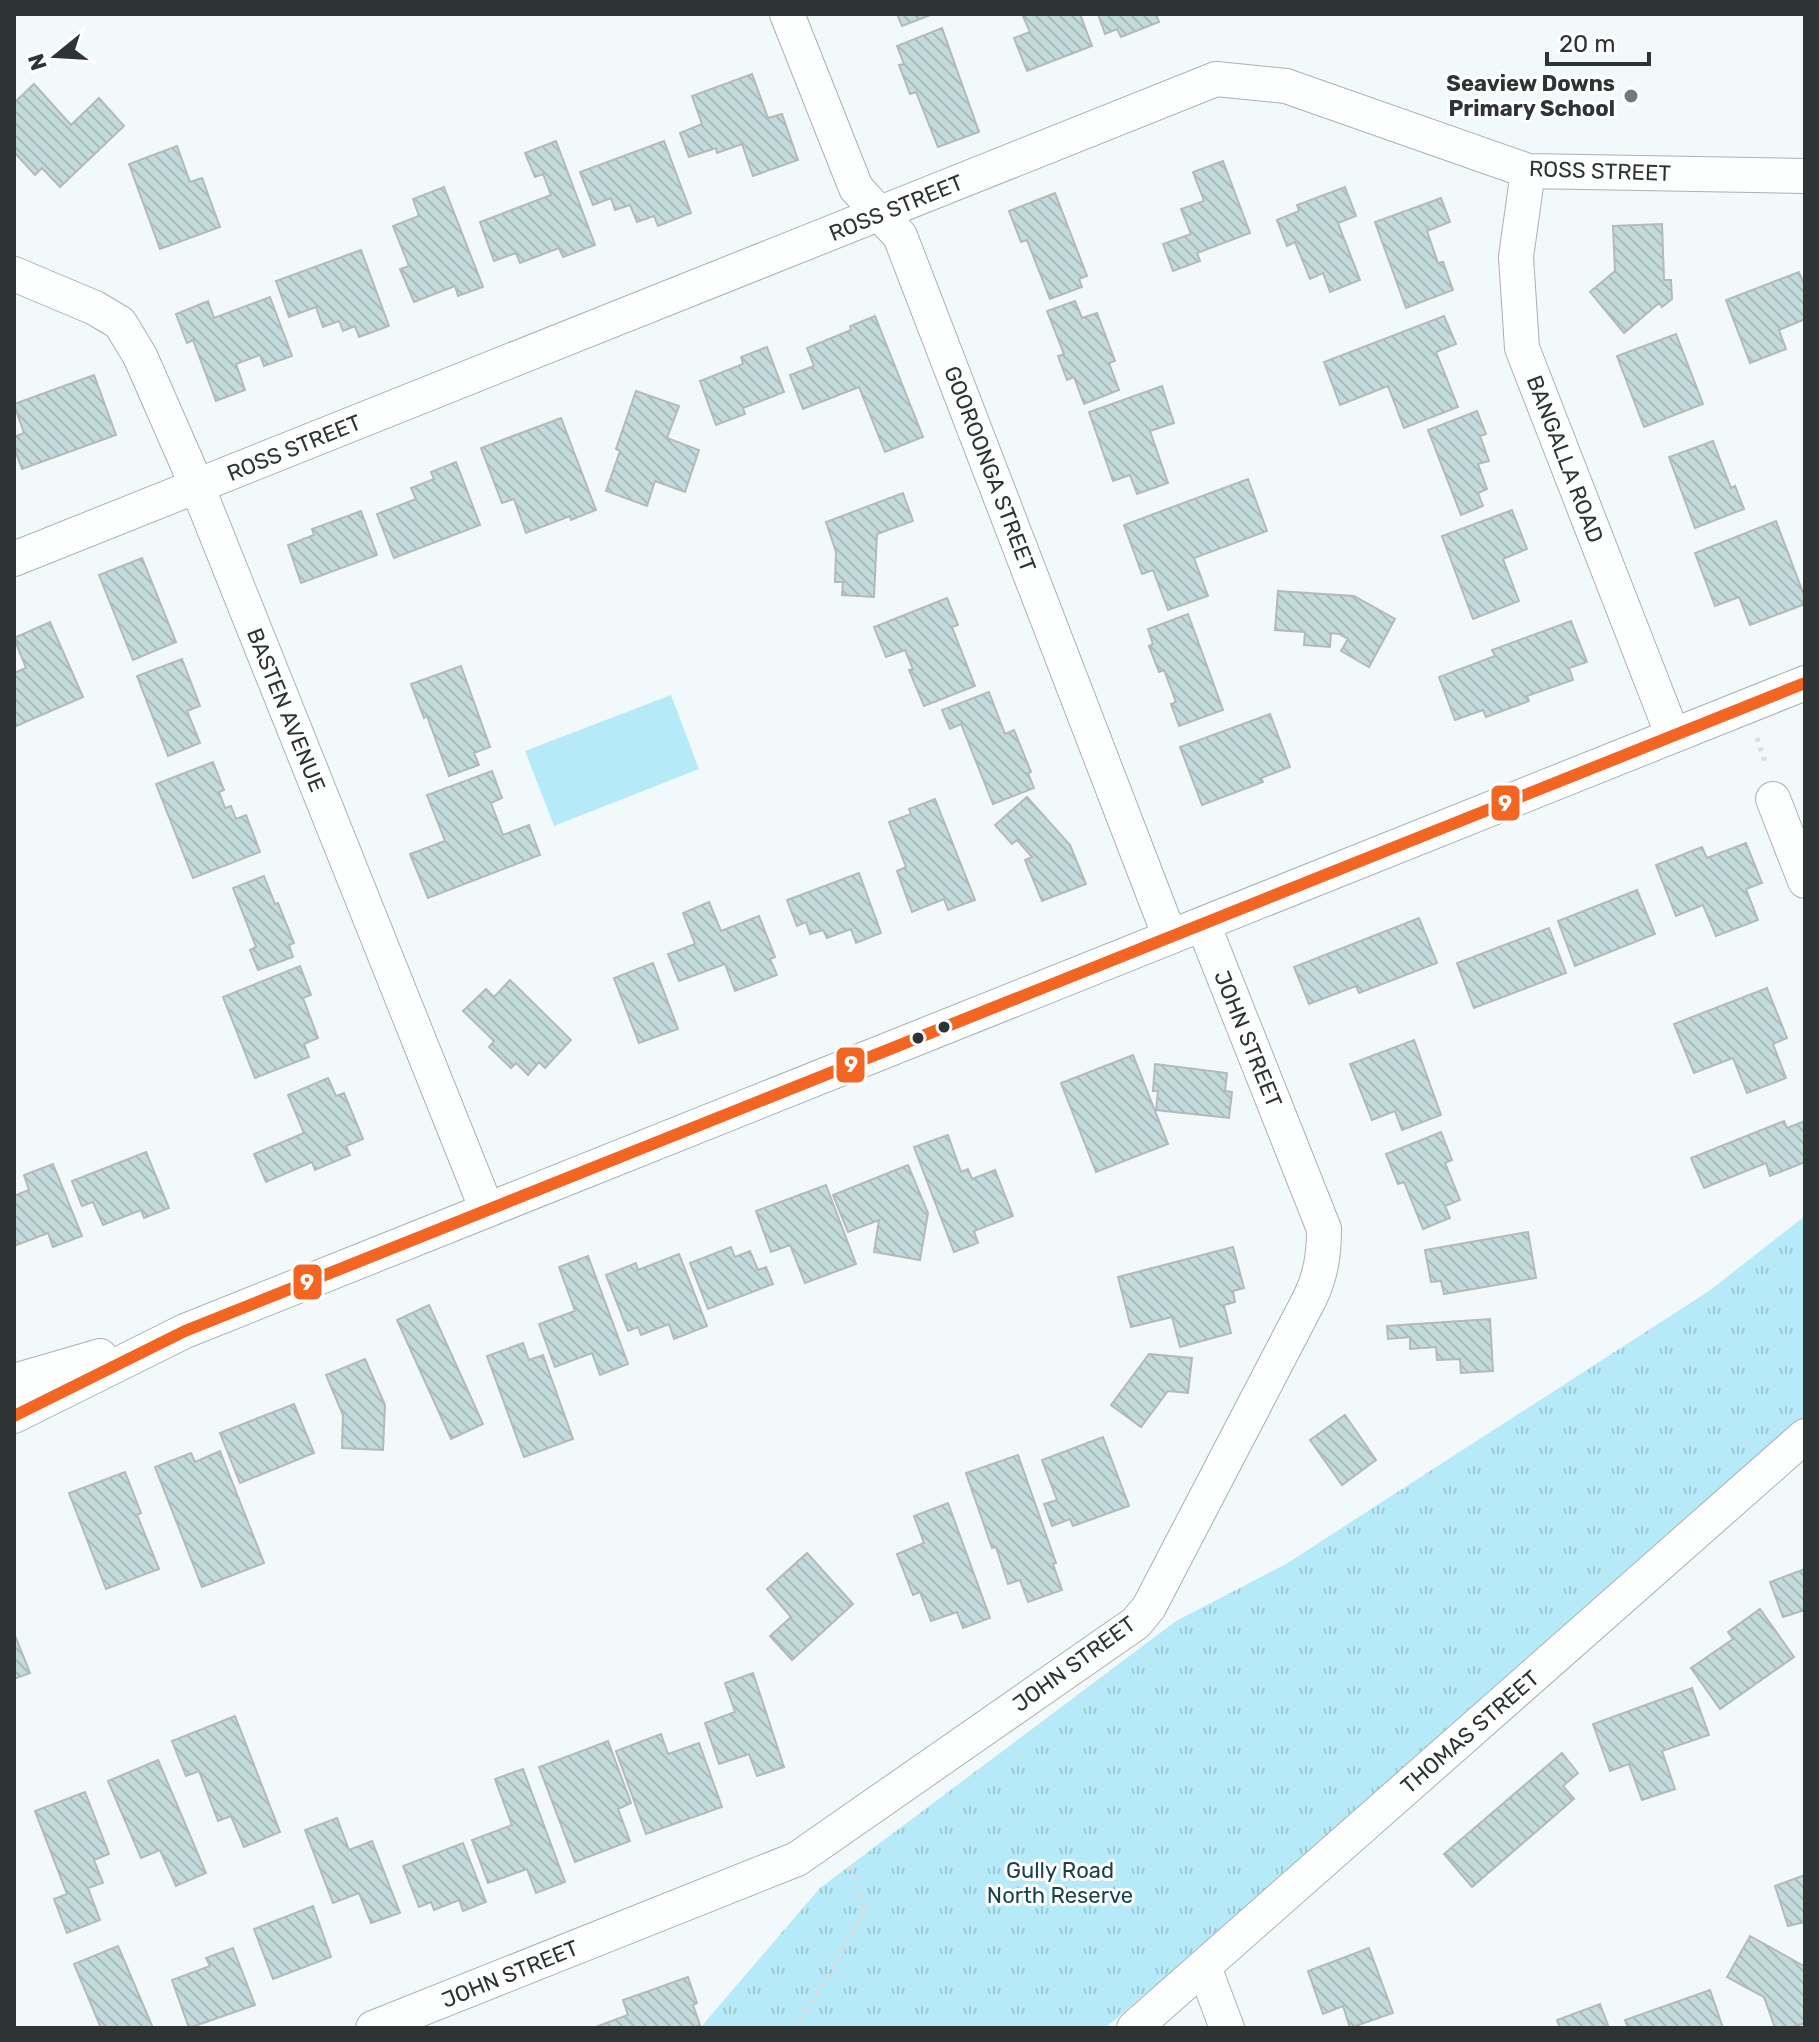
<svg xmlns="http://www.w3.org/2000/svg" width="1819" height="2042" viewBox="0 0 1819 2042" font-family="Rubik,sans-serif">
  <style>
    .green { fill: #b6eaf8 }
    .park { fill: url(#park-tufts) }
    .building { fill: url(#building-back-hatch); stroke: #b4b9ba; stroke-width: 2 }
    .lines { fill: none; stroke-linecap: round; stroke-linejoin: round }
    .street-casing { stroke: #acb1b2; stroke-width: 36 }
    .path { stroke: #dadddd; stroke-width: 5; stroke-dasharray: 4 6; stroke-linecap: butt }
    .street { stroke: #fdfefe; stroke-width: 34 }
    .bus-1-casing { stroke: #fff; stroke-width: 18 }
    .bus-1 { stroke: #f26522; stroke-width: 12 }
    .poi-dot { fill: #737879; stroke: #fff; stroke-width: 3 }
    .bus-dot { fill: #2e3334; stroke: #fff; stroke-width: 3 }
    .labels { text-anchor: middle; dominant-baseline: central; stroke-width: 6; stroke-linejoin: round; paint-order: stroke }
    .poi-label { font-size: 22px; font-weight: bold; fill: #2e3334; stroke: #fff; text-anchor: end }
    .street-label { font-size: 22px; fill: #2e3334; stroke: #fff }
    .park-label { font-size: 22px; fill: #17424d; stroke: #fff }
    .line-badge { stroke: #fff; stroke-width: 3 }
    .badge-label { font-size: 22px; text-anchor: middle; font-weight: bold; fill: #fff }
  </style>
  <defs>
    <pattern id="park-tufts" width="24" height="20" patternUnits="userSpaceOnUse" patternTransform="scale(2)"><rect width="24" height="20" fill="#b6eaf8"/><path d="M3 7l-1-3M5 7V3M7 7l1-3M15 17l-1-3M17 17v-4M19 17l1-3" fill="none" stroke="#9dc9d5"/></pattern>
    <pattern id="building-back-hatch" width="6" height="6" patternUnits="userSpaceOnUse" patternTransform="scale(2)"><rect width="6" height="6" fill="#c4dbdc"/><path d="M-1 5l2 2M0 0l6 6M5-1l2 2" fill="none" stroke="#a9bcbd"/></pattern>
  </defs>
  <rect width="100%" height="100%" fill="#f2f9fa"/>
  <path class="green" d="M671 695 699 769 554 826 525 751Z"/>
  <path class="park" d="M1805 1216V1418L1272 1887 1105 2028H700L820 1888 1176 1621 1286 1564 1709 1291Z"/>
  <path class="building" d="M897 14H933L902 26Z
    M1022 14H1080L1092 46 1027 71 1014 38 1030 32Z
    M1098 14H1156L1159 22 1121 37 1117 29 1105 34Z
    M942 28 979 132 938 147 916 92 910 94 899 65 904 64 897 46Z
    M752 74 768 118 782 114 798 160 753 176 742 144 717 153 716 148 689 157 680 133 702 124 692 96Z
    M34 84 71 125 99 98 124 126 60 187 42 168 35 175 14 152V103Z
    M556 141 595 245 563 257 559 248 520 263 516 253 494 261 480 222 551 195 543 174 535 177 525 153Z
    M664 141 691 213 658 226 654 216 637 222 630 205 615 210 611 198 593 205 580 172Z
    M177 146 190 182 202 178 220 227 160 249 129 164Z
    M1223 161 1250 233 1197 253 1200 261 1173 271 1163 244 1191 234 1181 209 1204 201 1193 172Z
    M444 187 483 287 458 296 455 286 414 302 400 269 409 266 393 226 419 216 413 199Z
    M1345 187 1356 216 1338 223 1360 280 1330 292 1323 273 1310 279 1295 242 1287 246 1277 220 1299 211 1297 205Z
    M1055 193 1087 276 1079 279 1082 287 1050 299 1027 240 1021 242 1009 211Z
    M1441 198 1450 222 1427 231 1438 263 1443 262 1453 290 1406 308 1375 222Z
    M1662 224 1664 280H1671L1672 299 1662 307 1659 303 1624 333 1590 292 1615 271 1613 226Z
    M361 250 389 326 359 337 355 326 343 331 339 321 323 327 316 307 289 317 276 281Z
    M1799 272 1805 287V319L1779 330 1786 349 1750 363 1726 300Z
    M270 297 292 356 264 366 260 355 236 364 245 390 216 401 193 340 187 343 176 314 208 301 214 318Z
    M1075 301 1082 318 1097 313 1115 361 1109 363 1119 390 1084 404 1074 377 1067 380 1058 356 1064 354 1047 311Z
    M875 316 923 437 885 452 859 387 803 409 790 375 814 366 807 348 851 330 850 326Z
    M1444 316 1456 344 1436 352 1458 407 1404 428 1388 386 1340 405 1324 362Z
    M1676 334 1703 404 1644 427 1617 356Z
    M767 347 784 392 743 408 745 414 716 425 700 381 743 364 741 357Z
    M94 375 116 435 22 469 14 447V437L24 433 14 404Z
    M1162 386 1174 423 1150 431 1168 483 1137 494 1130 475 1113 481 1089 412Z
    M636 391 679 406 667 438 699 450 685 492 655 481 647 506 606 491 620 451 616 449Z
    M1477 411 1486 434 1480 436 1489 461 1478 464 1487 489 1478 493 1483 506 1461 515 1428 430Z
    M561 418 596 510 571 520 570 516 526 533 514 499 502 503 481 448Z
    M1713 441 1731 488 1735 486 1744 509 1695 528 1669 457Z
    M456 462 480 525 394 558 377 514 416 499 411 488 434 479 431 472Z
    M1248 479 1267 531 1194 558 1208 596 1168 610 1153 570 1142 574 1124 525Z
    M903 493 913 521 877 534 874 597 842 595 843 582H835L836 552 826 522Z
    M1512 510 1527 549 1503 559 1519 601 1473 619 1442 536Z
    M361 511 377 555 301 583 288 545 314 535 312 529Z
    M1776 521 1805 598V604L1750 625 1739 597 1715 606 1695 553Z
    M142 558 176 642 133 660 99 575Z
    M1278 591 1354 596 1395 619 1369 667 1341 651 1348 639 1339 634 1331 633 1330 647 1304 645 1305 632 1275 630Z
    M947 598 958 625 952 627 975 686 924 706 909 670 913 669 905 650 886 657 874 627Z
    M1188 614 1223 710 1179 726 1171 704 1176 702 1164 670 1159 672 1149 646 1153 644 1148 629Z
    M1571 621 1587 662 1569 668 1573 680 1527 696 1529 701 1486 717 1483 710 1455 720 1439 677 1495 656 1492 650Z
    M50 622 83 697 14 727V673L26 668 14 638Z
    M182 659 200 706 187 711 200 743 168 756 137 676Z
    M461 666 490 747 474 753 479 765 449 776 427 716 424 718 411 684Z
    M989 692 1005 734 1014 730 1031 772 1028 773 1034 788 993 804 961 724 950 729 942 710Z
    M1270 714 1290 767 1261 778 1263 782 1202 805 1180 747Z
    M213 762 224 790 219 792 225 808 231 806 236 819 246 815 260 852 193 878 156 784Z
    M492 771 502 798 491 803 503 835 529 825 540 855 428 898 410 854 445 841 427 795Z
    M1027 797 1070 845 1086 884 1042 901 1025 860 1032 857 1017 840 1012 844 995 825Z
    M935 799 975 900 948 910 944 899 912 912 897 871 906 867 889 822 911 814 909 809Z
    M1746 843 1762 883 1746 889 1758 920 1716 936 1703 905 1676 916 1656 865 1702 847 1707 858Z
    M859 873 881 933 856 943 851 929 827 938 823 930 810 934 806 922 797 926 787 900Z
    M264 876 275 904 278 903 294 943 289 945 293 957 258 970 250 950 256 947 233 888Z
    M1637 890 1655 934 1575 966 1558 921Z
    M709 902 721 931 759 916 775 957 770 959 777 975 735 991 725 964 679 981 668 954 695 944 683 913Z
    M1419 918 1437 963 1359 993 1356 986 1309 1004 1294 967Z
    M1549 928 1566 973 1474 1008 1457 963Z
    M653 963 678 1029 639 1043 614 978Z
    M300 966 311 995 303 998 318 1038 304 1044 309 1057 255 1078 223 997Z
    M510 980 571 1040 545 1068 539 1062 528 1075 516 1063 511 1068 489 1047 494 1041 463 1011 486 989 494 997Z
    M1767 988 1787 1038 1773 1044 1786 1078 1747 1093 1733 1058 1694 1073 1674 1024Z
    M1414 1040 1441 1115 1402 1130 1395 1111 1372 1120 1350 1064Z
    M1133 1055 1168 1144 1096 1172 1061 1083Z
    M1155 1064 1227 1073 1225 1091 1232 1092 1229 1118 1156 1110 1158 1091H1153Z
    M328 1078 336 1096 344 1093 363 1139 346 1146 350 1155 315 1170 312 1162 266 1182 254 1154 304 1133 288 1095Z
    M1784 1121 1787 1128 1805 1121V1162L1770 1176 1766 1163 1704 1188 1691 1158Z
    M1441 1132 1452 1160 1445 1163 1460 1200 1445 1206 1450 1218 1423 1229 1404 1182 1398 1184 1386 1154Z
    M948 1135 961 1172 968 1169 972 1179 995 1170 1013 1216 974 1231 978 1243 954 1252 914 1147Z
    M146 1152 169 1208 144 1218 141 1210 103 1225 93 1202 82 1206 72 1181Z
    M53 1164 82 1236 53 1247 48 1233 14 1246V1196L29 1190 24 1175Z
    M908 1165 928 1213 920 1260 874 1252 879 1220 848 1232 833 1195Z
    M826 1185 856 1264 805 1283 790 1245 771 1252 756 1211Z
    M1528 1232 1536 1278 1444 1294 1441 1281 1431 1282 1425 1250Z
    M731 1247 735 1257 750 1251 758 1270 766 1267 773 1284 708 1309 690 1263Z
    M1233 1247 1244 1288 1233 1291 1235 1302 1224 1305 1231 1333 1180 1347 1172 1317 1131 1327 1118 1277Z
    M679 1254 707 1326 674 1339 669 1324 641 1335 638 1327 628 1331 606 1275 636 1263 638 1270Z
    M588 1256 628 1364 600 1375 592 1353 555 1367 539 1324 575 1311 559 1267Z
    M429 1305 483 1424 451 1439 397 1320Z
    M1490 1319 1493 1371 1461 1373 1460 1359 1437 1360 1436 1347 1410 1349V1337L1388 1339 1387 1326Z
    M523 1343 529 1360 543 1355 573 1439 524 1457 487 1356Z
    M1149 1354 1192 1358 1188 1393 1168 1391 1141 1427 1111 1405Z
    M365 1359 385 1405 383 1450 342 1448 343 1415 326 1375Z
    M294 1404 314 1453 240 1483 220 1433Z
    M1345 1415 1376 1460 1342 1485 1310 1440Z
    M1103 1437 1129 1506 1073 1526 1070 1519 1052 1526 1044 1504 1057 1500 1042 1460Z
    M220 1451 264 1563 202 1587 155 1467 191 1453 195 1462Z
    M1018 1455 1056 1563 1053 1564 1062 1590 1028 1602 1020 1580 1008 1584 996 1547 992 1548 966 1473Z
    M125 1472 141 1513 137 1515 159 1569 106 1589 69 1493Z
    M948 1503 990 1618 963 1628 957 1612 931 1621 920 1592 913 1595 897 1554 924 1543 914 1516Z
    M807 1553 853 1604 792 1660 770 1636 791 1617 767 1589Z
    M1805 1569V1610L1783 1617 1770 1582Z
    M1760 1609 1794 1657 1720 1709 1691 1668 1733 1639 1728 1632Z
    M14 1633 30 1673 14 1679Z
    M753 1673 784 1767 757 1776 749 1754 719 1764 705 1723 735 1712 725 1683Z
    M1692 1688 1709 1735 1662 1751 1675 1789 1642 1800 1629 1764 1610 1771 1593 1724Z
    M235 1716 280 1832 244 1847 231 1816 218 1821 199 1771 186 1776 172 1741Z
    M661 1734 668 1754 699 1743 722 1807 646 1834 616 1751Z
    M608 1741 631 1803 618 1809 630 1841 575 1862 539 1767Z
    M1562 1753 1578 1773 1563 1786 1574 1799 1472 1887 1444 1854Z
    M158 1760 206 1873 176 1886 160 1850 141 1858 108 1781Z
    M523 1769 565 1882 536 1893 527 1869 488 1883 472 1840 512 1825 495 1779Z
    M85 1792 109 1854 94 1860 103 1883 88 1888 100 1920 67 1933 54 1899 67 1894 35 1811Z
    M337 1818 349 1850 372 1841 400 1913 371 1923 359 1893 333 1903 305 1830Z
    M463 1843 486 1902 463 1911 459 1900 434 1910 431 1902 419 1907 403 1866Z
    M1805 1875V1922L1788 1926 1775 1886Z
    M313 1906 331 1957 273 1979 254 1929Z
    M1750 1936 1804 1966 1805 2023 1790 2028H1775L1764 1997 1727 1977Z
    M118 1946 153 2028H101L74 1964Z
    M233 1948 255 2005 189 2028 172 1980 210 1966 206 1958Z
    M1369 1948 1393 2013 1350 2028 1343 2006 1323 2014 1308 1971Z
    M688 1977 697 2003 693 2005 700 2025 692 2028H593L628 2015 623 2000Z
    M1710 1990 1723 2028H1628L1625 2020Z
    M1600 2004 1609 2028H1560L1557 2020Z"/>
  <g class="lines">
    <defs>
      <path id="street" d="M787 14 856 188 900 236 1170 937
        M1528 171 1516 257 1522 348 1673 736
        M14 274 95 308 120 323 140 356 197 486 487 1210
        M14 559 1216 79 1286 86 1528 171 1805 176
        M1773 799 1805 881
        M14 1381 100 1356
        M14 1416 185 1331 1805 683
        M1204 1967 1227 2028
        M373 2028 797 1859 1136 1623 1149 1607 1310 1298C1321 1275 1324 1254 1324 1229L1203 924
        M1134 2028 1805 1436"/>
    </defs>
    <use href="#street" class="street-casing"/>
    <path class="path" d="M1757 738 1766 765
      M794 2028 828 1976 865 1909 849 1863"/>
    <use href="#street" class="street"/>
    <defs>
      <path id="bus-1" d="M14 1416 185 1331 1805 683"/>
    </defs>
    <use href="#bus-1" class="bus-1-casing"/>
    <use href="#bus-1" class="bus-1"/>
  </g>
  <circle class="poi-dot" cx="1631" cy="96" r="8"/>
  <g class="bus-dot">
    <circle cx="944" cy="1027" r="7"/>
    <circle cx="918" cy="1038" r="7"/>
  </g>
  <g class="labels">
    <g class="poi-label">
      <text x="1615" y="83">Seaview Downs<tspan x="1615" dy="25">Primary School</tspan></text>
    </g>
    <g class="street-label">
      <text transform="translate(1600 171) rotate(2)">ROSS STREET</text>
      <text transform="translate(896 208) rotate(-22)">ROSS STREET</text>
      <text transform="translate(294 448) rotate(-22)">ROSS STREET</text>
      <text transform="translate(1565 459) rotate(69)">BANGALLA ROAD</text>
      <text transform="translate(990 469) rotate(69)">GOOROONGA STREET</text>
      <text transform="translate(286 710) rotate(68)">BASTEN AVENUE</text>
      <text transform="translate(1248 1039) rotate(68)">JOHN STREET</text>
      <text transform="translate(1074 1664) rotate(-36)">JOHN STREET</text>
      <text transform="translate(1470 1732) rotate(-41)">THOMAS STREET</text>
      <text transform="translate(510 1974) rotate(-22)">JOHN STREET</text>
    </g>
    <g class="park-label">
      <text x="1060" y="1870">Gully Road<tspan x="1060" dy="25">North Reserve</tspan></text>
    </g>
  </g>
  <g class="line-badge">
    <rect x="1490" y="784" width="31" height="38" rx="8" fill="#f26522"/>
    <rect x="835" y="1046" width="31" height="38" rx="8" fill="#f26522"/>
    <rect x="292" y="1263" width="31" height="38" rx="8" fill="#f26522"/>
  </g>
  <g class="badge-label">
    <text x="1505" y="811">9</text>
    <text x="851" y="1072">9</text>
    <text x="307" y="1290">9</text>
  </g>
  <rect width="1819" height="2042" fill="none" stroke="#2e3334" stroke-width="32"/>
  <g transform="translate(56 56) rotate(252)" stroke="#ffffff" stroke-width="6" paint-order="stroke">
  <path d="M0-6L14 30L0 20L-14 30Z" fill="#2e3334"/>
  <text y="-12" font-size="22" font-weight="bold" text-anchor="middle" fill="#2e3334">N</text>
  </g>
  <path d="M1547 52v12h102v-12" fill="none" stroke="#2e3334" stroke-width="4"/>
  <text x="1559" y="52" font-size="24" fill="#2e3334" stroke="#ffffff" stroke-width="6" paint-order="stroke">20 m</text>
</svg>
